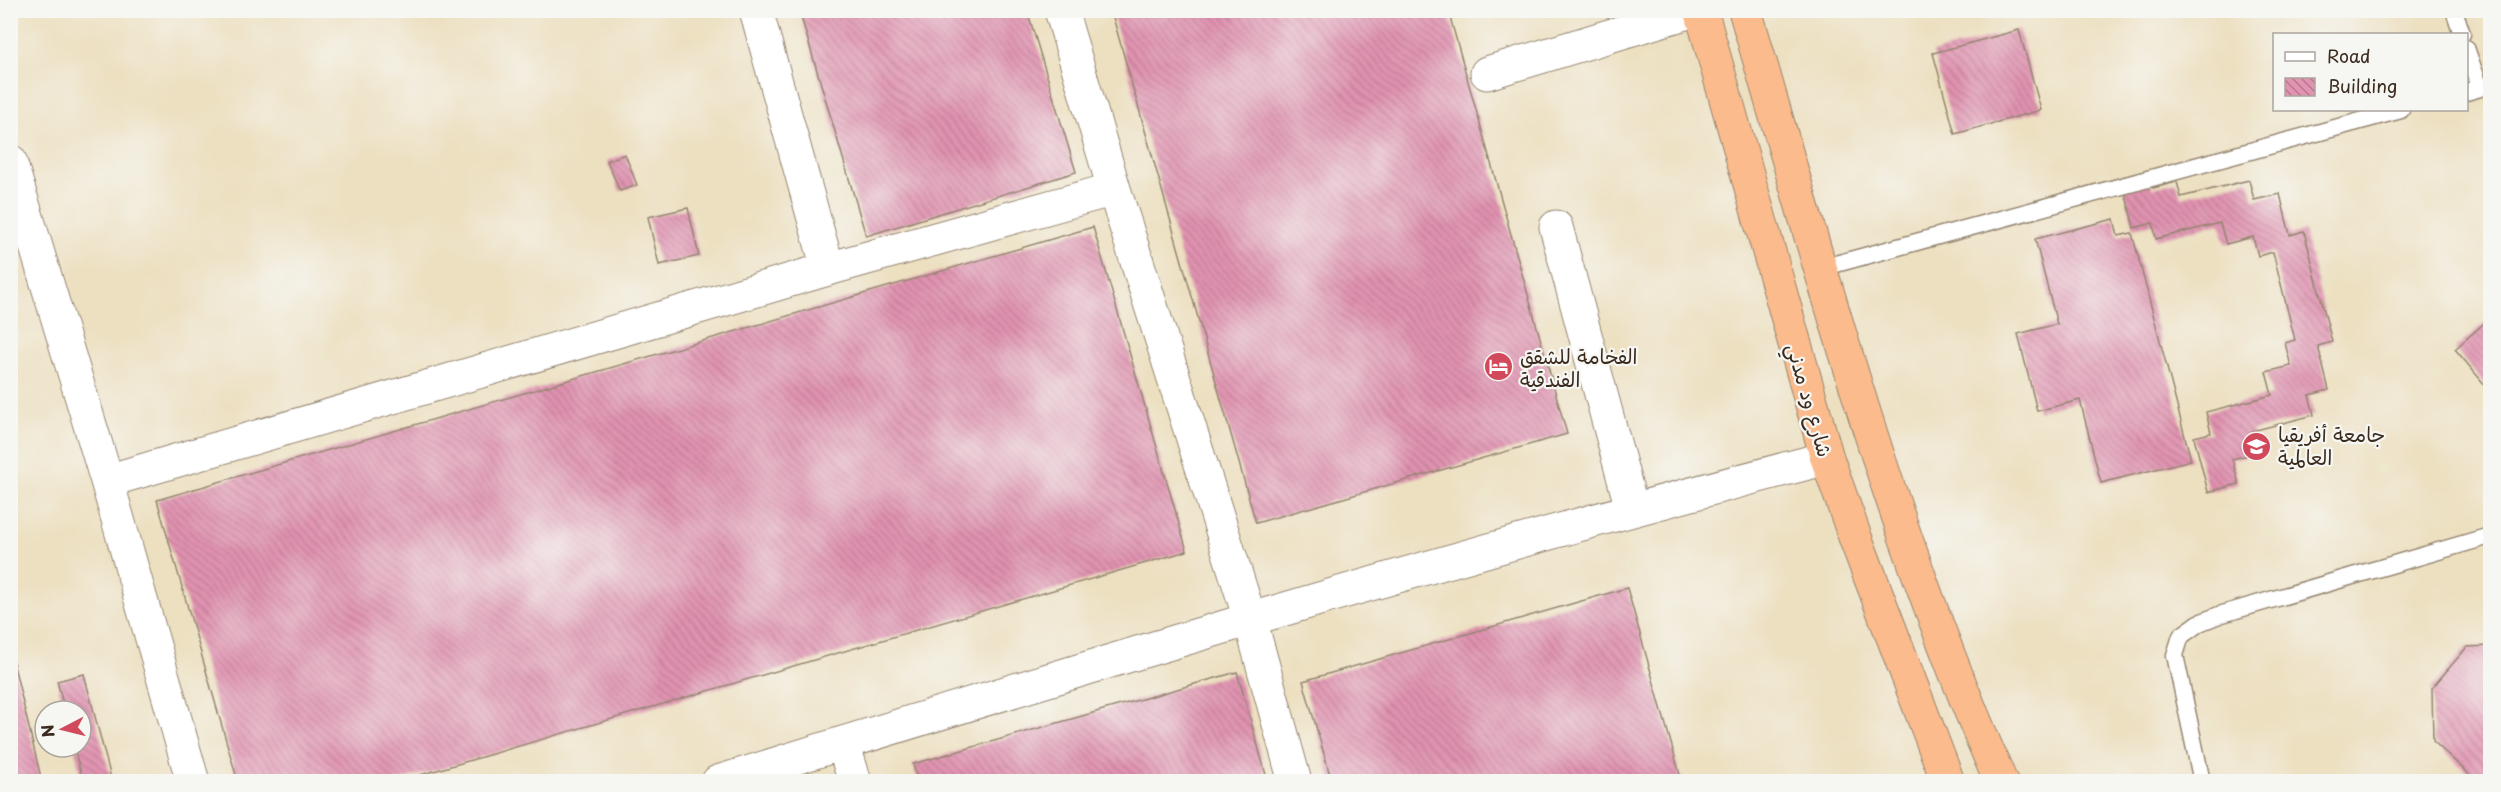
<svg xmlns="http://www.w3.org/2000/svg" width="2501" height="792" viewBox="0 0 2501 792" font-family="'Playpen Sans','Playpen Sans Arabic',sans-serif">
  <style>
    .building { fill: url(#building-back-hatch) }
    .lines { fill: none; stroke-linecap: round; stroke-linejoin: round }
    .service-casing { stroke: #948570; stroke-width: 19 }
    .minor-casing { stroke: #948570; stroke-width: 35 }
    .tertiary-casing { stroke: #948570; stroke-width: 35 }
    .trunk-casing { stroke: #948570; stroke-width: 35 }
    .service { stroke: #fff; stroke-width: 16 }
    .minor { stroke: #fff; stroke-width: 33 }
    .tertiary { stroke: #fff; stroke-width: 33 }
    .trunk { stroke: #fbbb8c; stroke-width: 33 }
    .labels { text-anchor: middle; dominant-baseline: central; stroke-width: 4.5; stroke-linejoin: round; paint-order: stroke }
    .poi-label { font-size: 20px; fill: #3b2a1e; stroke: #f6f6f2; text-anchor: start }
    .street-label { font-size: 20px; fill: #3b2a1e; stroke: #f6f6f2 }
  </style>
  <defs>
    <pattern id="building-back-hatch" width="6" height="6" patternUnits="userSpaceOnUse" patternTransform="scale(1.5)"><rect width="6" height="6" fill="#e193b1"/><path d="M-1 5l2 2M0 0l6 6M5-1l2 2" fill="none" stroke="#b8788f"/></pattern>
  </defs>
  <rect width="100%" height="100%" fill="#f6f6f2"/>
  <filter id="ink" filterUnits="userSpaceOnUse"><feTurbulence type="fractalNoise" baseFrequency=".0167" numOctaves="2"/><feDisplacementMap in="SourceGraphic" scale="12" xChannelSelector="R" yChannelSelector="G"/><feConvolveMatrix kernelMatrix="1 2 1 2 8 2 1 2 1" color-interpolation-filters="sRGB"/></filter>
  <filter id="wash" filterUnits="userSpaceOnUse"><feTurbulence type="fractalNoise" baseFrequency=".008" numOctaves="4" result="noise"/><feDisplacementMap in="SourceGraphic" scale="24" xChannelSelector="R" yChannelSelector="G"/><feGaussianBlur stdDeviation="1.35" result="paint"/><feColorMatrix in="noise" values="0 0 0 0 0 0 0 0 0 0 0 0 0 0 0 0 0 1.4 0 .05"/><feComposite in="paint" operator="in"/></filter>
  <g filter="url(#wash)">
    <rect width="100%" height="100%" fill="#ede0c1"/>
    <g id="blocks">
      <path class="building" d="M799 10H1027L1076 172 866 236Z
        M1111 10H1448L1567 434 1256 523Z
        M2019 30 2041 110 1955 134 1933 53Z
        M625 154 637 185 620 191 607 161Z
        M2150 180 2153 188 2177 182 2181 197 2249 180 2254 200 2280 194 2290 235 2304 231 2332 342 2318 346 2329 390 2309 395 2314 415 2252 431 2257 453 2232 459 2239 484 2208 492 2194 437 2211 433 2206 412 2272 395 2266 372 2291 366 2285 343 2295 340 2273 252 2258 256 2253 237 2226 244 2220 223 2156 239 2153 223 2134 228 2124 187Z
        M688 208 699 256 659 265 648 217Z
        M2114 219 2118 236 2132 233 2191 460 2101 483 2080 400 2037 411 2018 334 2057 324 2035 239Z
        M1093 227 1187 551 396 782H238L157 500Z
        M2490 318V391L2455 349Z
        M1627 588 1682 782H1332L1303 681Z
        M2490 646V782H2473V778L2433 741 2432 688 2467 647Z
        M11 653 42 782H14L10 765Z
        M1237 672 1268 782H918L913 764Z
        M84 674 112 782H83L74 747H81V711H65L57 681Z"/>
    </g>
  </g>
  <g filter="url(#ink)">
    <use href="#blocks" fill-opacity="0" stroke="#948570" stroke-width="1.5"/>
    <g class="lines">
      <defs>
        <path id="service" d="M2454 10 2462 34
          M2466 48 2480 88 2466 92
          M1821 268 2401 110
          M2202 782 2175 655 2181 636 2199 623 2219 615 2490 536"/>
        <path id="minor" d="M756 10 828 269
          M1061 10 1114 189 1250 619 1295 782
          M1487 73 1695 10
          M10 161 107 481 193 782
          M1556 227 1632 509
          M107 481 828 269 1114 189
          M843 743 855 782"/>
        <path id="tertiary" d="M718 782C1086 667 1454 555 1827 458"/>
        <path id="trunk" d="M1701 10 1827 458 1855 537 1948 782
          M1745 10C1821 270 1891 534 2001 782"/>
      </defs>
      <use href="#service" class="service-casing"/>
      <use href="#minor" class="minor-casing"/>
      <use href="#tertiary" class="tertiary-casing"/>
      <use href="#trunk" class="trunk-casing"/>
      <use href="#service" class="service"/>
      <use href="#minor" class="minor"/>
      <use href="#tertiary" class="tertiary"/>
      <use href="#trunk" class="trunk"/>
    </g>
  </g>
  <defs>
    <symbol id="hotel-disc" viewBox="-11 -11 22 22"><circle r="9.5" fill="#d1495b" stroke="#f6f6f2"/><path d="M-6-4.5h1.5V1H6V5H4.5V3h-9V5H-6ZM-4 0a1.8 1.8 0 1 1 3.6 0ZM.5 0V-2.5h3Q6-2.5 6 0Z" fill="#fff"/></symbol>
    <symbol id="university-disc" viewBox="-11 -11 22 22"><circle r="9.5" fill="#d1495b" stroke="#f6f6f2"/><path d="M0-5L7-2L0 1L-7-2ZM-4 1L0 2.5L4 1V4Q0 6-4 4Z" fill="#fff"/></symbol>
  </defs>
  <g fill-rule="evenodd">
    <use href="#hotel-disc" x="1482" y="350" width="33" height="33"/>
    <use href="#university-disc" x="2240" y="430" width="33" height="33"/>
  </g>
  <g class="labels">
    <g class="poi-label">
      <text x="1520" y="356">الفخامة للشقق<tspan x="1520" dy="23">الفندقية</tspan></text>
      <text x="2278" y="434">جامعة أفريقيا<tspan x="2278" dy="23">العالمية</tspan></text>
    </g>
    <g class="street-label">
      <text transform="translate(1810 400) rotate(74)">شارع ود مدني</text>
    </g>
  </g>
  <rect width="2501" height="792" fill="none" stroke="#f6f6f2" stroke-width="36"/>
  <rect x="2273" y="33" width="195" height="78" fill="#f6f6f2" stroke="#aba49d" stroke-width="1.5"/>
  <rect x="2285" y="52" width="30" height="9" fill="#ffffff" stroke="#aba49d" stroke-width="1.5"/>
  <text x="2327" y="63" font-size="18" fill="#3b2a1e">Road</text>
  <rect x="2285" y="78" width="30" height="18" fill="url(#building-back-hatch)" stroke="#aba49d" stroke-width="1.5"/>
  <text x="2327" y="93" font-size="18" fill="#3b2a1e">Building</text>
  <g transform="translate(63 729) rotate(263)"><circle r="28" fill="#f6f6f2" stroke="#aba49d" stroke-width="1.5"/>
  <path d="M0-4.5L10 22L0 15L-10 22Z" fill="#d1495b"/>
  <text y="-9" font-size="16" font-weight="bold" text-anchor="middle" fill="#3b2a1e">N</text>
  </g>
</svg>
